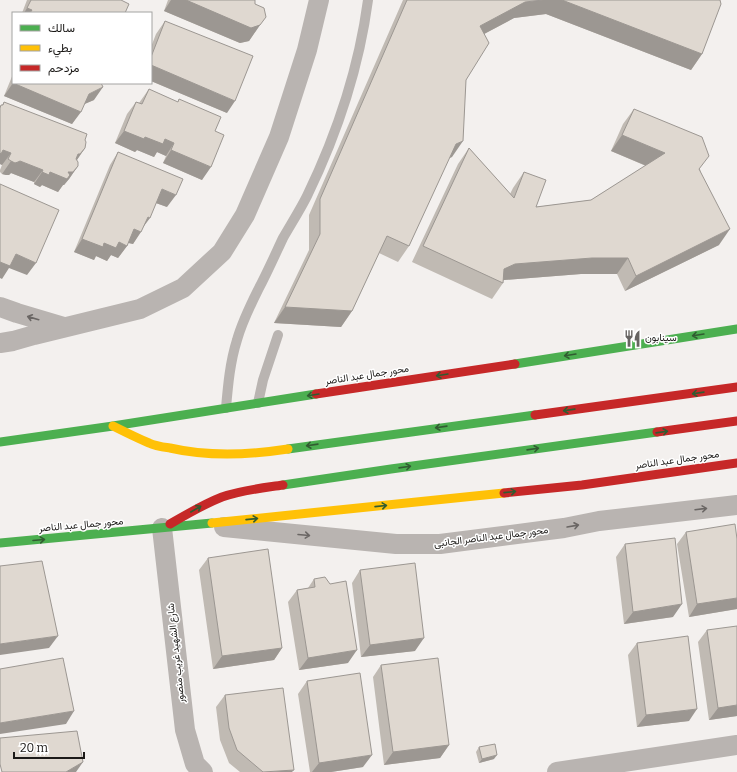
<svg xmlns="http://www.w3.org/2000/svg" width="737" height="772" viewBox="0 0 737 772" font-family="Bitter,Vazirmatn,serif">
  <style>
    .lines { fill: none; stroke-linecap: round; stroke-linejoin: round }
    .lane { stroke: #b9b4b1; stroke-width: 10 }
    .street { stroke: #b9b4b1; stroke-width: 20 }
    .fast { stroke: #4caf50; stroke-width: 9 }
    .slow { stroke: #ffc107; stroke-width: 9 }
    .jam { stroke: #c62828; stroke-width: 9 }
    .wall { fill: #c0bab3 }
    .shaded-wall { fill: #9c9792 }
    .building { fill: #dfd8d0; stroke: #9c9792 }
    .oneway { stroke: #6a6664 }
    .oneway2 { stroke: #315c31 }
    .labels { text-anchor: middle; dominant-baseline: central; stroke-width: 3; stroke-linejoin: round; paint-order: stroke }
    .poi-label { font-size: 10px; fill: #1b1917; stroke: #fff; text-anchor: start }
    .street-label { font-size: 10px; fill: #1b1917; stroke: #fff }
  </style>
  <rect width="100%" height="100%" fill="#f3f0ee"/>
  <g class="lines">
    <path class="lane" d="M258 403 263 380 278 335
      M226 408C228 385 230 362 237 340 242 322 250 306 258 290 267 273 275 255 283 238 291 224 300 210 307 196 337 134 359 68 368 0"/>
    <path class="street" d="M0 307 17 313 64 327
      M0 343 13 341 34 335 140 309 183 288 222 252 245 215 279 137 307 50 319 0
      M224 527 396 544H440L564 528 599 521 737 505
      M162 528 185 730 195 764 203 772
      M557 772 737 745"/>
    <path class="fast" d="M515 364 737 329
      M0 442 113 426 316 394
      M288 449 535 415
      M283 485 391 469 657 432
      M0 543 212 523"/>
    <path class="slow" d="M113 426C125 432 137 438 149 443 155 446 163 447 170 448 209 457 249 455 288 449
      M212 523 504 493"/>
    <path class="jam" d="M316 394 515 364
      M535 415 737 387
      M657 432 737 421
      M504 493 582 485 737 463
      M170 524C187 514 204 504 222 497 242 490 263 488 283 485"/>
  </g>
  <path class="wall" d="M27 0H121L125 13H22Z
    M168 0H255V4L260 25 249 41 240 43 164 11Z
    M403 0H720L702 54 691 70 546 14 514 18 484 34 466 80 452 157 449 158 409 246 398 262 379 253 352 311 341 327 274 323 309 250V215Z
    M165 21 227 113 151 81V47L156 34Z
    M13 74V83L94 100 84 104 72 124 4 96Z
    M149 89 215 131 202 180 163 163 166 156 157 152 154 157 137 150 135 152 115 143 127 114 136 102 139 103Z
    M4 102 85 140V148L77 160 78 166 69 179 64 185H63L58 192 42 185 40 187 34 184V182L11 173 9 175H6L2 174 0 172V170L2 165 0 164V107L1 105H2Z
    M634 109 700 169 719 245 625 291 617 274H581L504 280H503V283L492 299 412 262 458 164 469 148 510 194 513 188 524 172 536 207 591 200 646 166 611 151 623 124Z
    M118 152 167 207 156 203 143 227 133 244 128 243 127 246 118 258 111 255 107 261 96 256 94 260 74 252 110 165Z
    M686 532 737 609 689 617 677 544Z
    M625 544 673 617 624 624 616 557Z
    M208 558 282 648 274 660 213 669 199 570Z
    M360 570 415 651 361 657 352 583Z
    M314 579 348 663 299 670 288 602 297 590 308 588Z
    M707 630 737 716 709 720 698 642Z
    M637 643 689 721 637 727 628 655Z
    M381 665 449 745 440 758 384 765 373 677Z
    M307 681 363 767 331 772H310L298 694Z
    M225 695 292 772H240L229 763 220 740 216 707Z
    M479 747 494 759 479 763 476 752Z"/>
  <path class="shaded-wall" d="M171 0H186L260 25 249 41 240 43 164 11Z
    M543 0H562L702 54 691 70 546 14 514 18 469 42 480 26 525 2Z
    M27 8 32 10 29 13H24Z
    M151 65 235 101 227 113 151 81Z
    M13 83 81 112 72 124 4 96Z
    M103 87 94 100 80 106 89 94Z
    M124 131 145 137 165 139 174 143 166 156 157 152 154 157 137 150 135 152 115 143Z
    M622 135 665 153 654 169 611 151Z
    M463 141 452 157 444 160 456 144Z
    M85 148 72 167 78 154Z
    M3 150 11 153 2 165 0 164V153Z
    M171 150 211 167 202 180 163 163Z
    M11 161H20L43 170 34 182 11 173 9 175H6L2 174Z
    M78 166 69 179 64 185H63L58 192 42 185 40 187 34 184 42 172H68Z
    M162 189 176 195 167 207 153 202Z
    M148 217 150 218 141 230Z
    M134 229 141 232 133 244 125 242Z
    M730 229 719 245 625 291 636 276Z
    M82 239 104 243 119 242 127 246 118 258 111 255 107 261 96 256 94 260 74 252Z
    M16 254 36 263 27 275 9 268 2 279 0 278V262Z
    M592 258H628L617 274H581L504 280 500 282 504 269 515 264Z
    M285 307 352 311 341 327 274 323Z
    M737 598V609L689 617 697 604Z
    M682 604 673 617 624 624 633 612Z
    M58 636 49 648 0 655V644Z
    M424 638 415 651 361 657 370 645Z
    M282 648 274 660 213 669 222 656Z
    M357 650 348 663 299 670 308 658Z
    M737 705V716L709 720 718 708Z
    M697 709 689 721 637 727 646 715Z
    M74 711 66 724 0 734V723Z
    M449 745 440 758 384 765 393 752Z
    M372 755 363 767 331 772H312L319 763Z
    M497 755 494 759 479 763 482 759Z
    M83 762 76 772H66Z
    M294 770 292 772H269Z"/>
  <path class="building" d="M31 0H121L129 4 125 13H30L32 10 27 8Z
    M186 0H255V4L264 8 266 17 260 25 251 28Z
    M407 0H543L525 2 480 26 489 43 466 80 463 141 456 144 409 246 387 236 352 311 285 307 320 234V199Z
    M562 0H720L721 4 702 54Z
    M165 21 253 56 235 101 151 65V57Z
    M13 82V83H101L103 87 89 94 81 112 13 83Z
    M149 89 178 102 179 99 221 117 215 131 224 135 211 167 171 150 174 143 165 139 163 144 145 137 144 139 124 131 136 102 142 104Z
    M4 102 87 134 85 140 86 142 85 148 80 154H78L76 159 78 162V166L73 172H68L70 175 67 179 50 172 49 175 42 172 43 170 20 161 18 162 15 163 11 161 8 159 11 153 3 150 1 154 0 153V108L1 105H3Z
    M634 109 702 137 709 156 699 169 730 229 636 276 628 258H592L515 264 504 269 503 283 423 246 469 148 514 198 524 172 546 180 536 207 591 200 665 153 622 135Z
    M118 152 183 179 176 195 162 189 150 218 148 217 141 232 134 229 127 246 119 242 116 248 104 243 103 247 82 239Z
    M0 184 59 210 36 263 16 254 10 266 0 262Z
    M735 524 737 539V598L697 604 686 532Z
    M675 538 682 604 633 612 625 544Z
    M268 549 282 648 222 656 208 558Z
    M42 561 58 636 0 644V566Z
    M415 563 424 638 370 645 360 570Z
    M325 577 330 584 346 581 357 650 308 658 297 590 315 587 314 579Z
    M737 626V705L718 708 707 630Z
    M688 636 697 709 646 715 637 643Z
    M63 658 74 711 0 723V669Z
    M438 658 449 745 393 752 381 665Z
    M360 673 372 755 319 763 307 681Z
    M283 688 294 770 263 772 237 750 229 728 225 695Z
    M77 731 83 762 66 772H2L0 764V738Z
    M495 744 497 755 482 759 479 747Z"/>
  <defs><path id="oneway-shaft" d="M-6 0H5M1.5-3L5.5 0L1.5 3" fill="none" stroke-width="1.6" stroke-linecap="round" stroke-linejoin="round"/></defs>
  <g class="oneway">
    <use href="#oneway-shaft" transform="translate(33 318) rotate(-164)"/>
    <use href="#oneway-shaft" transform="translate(701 509) rotate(-7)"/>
    <use href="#oneway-shaft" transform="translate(573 526) rotate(-10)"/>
    <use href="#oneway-shaft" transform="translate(304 535) rotate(5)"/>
  </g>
  <g class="oneway2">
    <use href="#oneway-shaft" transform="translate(698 335) rotate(171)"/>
    <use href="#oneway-shaft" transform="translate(570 355) rotate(171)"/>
    <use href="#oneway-shaft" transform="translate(442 375) rotate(171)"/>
    <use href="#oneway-shaft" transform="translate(698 393) rotate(172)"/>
    <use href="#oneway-shaft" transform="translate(313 395) rotate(171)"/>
    <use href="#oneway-shaft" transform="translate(569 410) rotate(172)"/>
    <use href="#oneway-shaft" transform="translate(441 427) rotate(172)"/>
    <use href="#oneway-shaft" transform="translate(662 432) rotate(-8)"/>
    <use href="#oneway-shaft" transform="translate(312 445) rotate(172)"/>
    <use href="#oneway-shaft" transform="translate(533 449) rotate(-8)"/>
    <use href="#oneway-shaft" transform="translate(405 467) rotate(-8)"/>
    <use href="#oneway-shaft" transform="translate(510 492) rotate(-6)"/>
    <use href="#oneway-shaft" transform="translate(381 506) rotate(-6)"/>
    <use href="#oneway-shaft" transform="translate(196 509) rotate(-30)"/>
    <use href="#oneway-shaft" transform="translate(252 519) rotate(-6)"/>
    <use href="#oneway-shaft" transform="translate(39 540) rotate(-5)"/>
  </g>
  <defs>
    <symbol id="restaurant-bare" viewBox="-9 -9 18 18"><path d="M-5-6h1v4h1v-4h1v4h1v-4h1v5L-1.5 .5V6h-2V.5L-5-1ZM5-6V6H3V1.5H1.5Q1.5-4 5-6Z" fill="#676462" stroke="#fff" stroke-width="2.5" paint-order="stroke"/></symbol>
  </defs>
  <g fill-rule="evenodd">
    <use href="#restaurant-bare" x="620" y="326" width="25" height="25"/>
  </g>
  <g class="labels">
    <g class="poi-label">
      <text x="645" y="338">سينابون</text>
    </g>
    <g class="street-label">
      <text transform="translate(367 375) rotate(-9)">محور جمال عبد الناصر</text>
      <text transform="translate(677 460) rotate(-8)">محور جمال عبد الناصر</text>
      <text transform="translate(81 525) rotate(-5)">محور جمال عبد الناصر</text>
      <text transform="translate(491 537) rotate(-7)">محور جمال عبد الناصر الجانبى</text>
      <text transform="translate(176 653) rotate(-96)">شارع الشهيد غريب منصور</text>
    </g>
  </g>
  <rect x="12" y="12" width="140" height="72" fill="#ffffff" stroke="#a4a3a2"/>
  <rect x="20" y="25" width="20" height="6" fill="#4caf50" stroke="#a4a3a2"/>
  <text x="48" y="32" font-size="12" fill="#1b1917">سالك</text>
  <rect x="20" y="45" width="20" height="6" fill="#ffc107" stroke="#a4a3a2"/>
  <text x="48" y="52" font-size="12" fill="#1b1917">بطيء</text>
  <rect x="20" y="65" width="20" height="6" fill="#c62828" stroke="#a4a3a2"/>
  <text x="48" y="72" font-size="12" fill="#1b1917">مزدحم</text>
  <path d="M14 752v6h70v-6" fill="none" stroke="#1b1917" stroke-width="2"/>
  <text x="20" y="752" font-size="12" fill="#1b1917" stroke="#ffffff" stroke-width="3" paint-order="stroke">20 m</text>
</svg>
